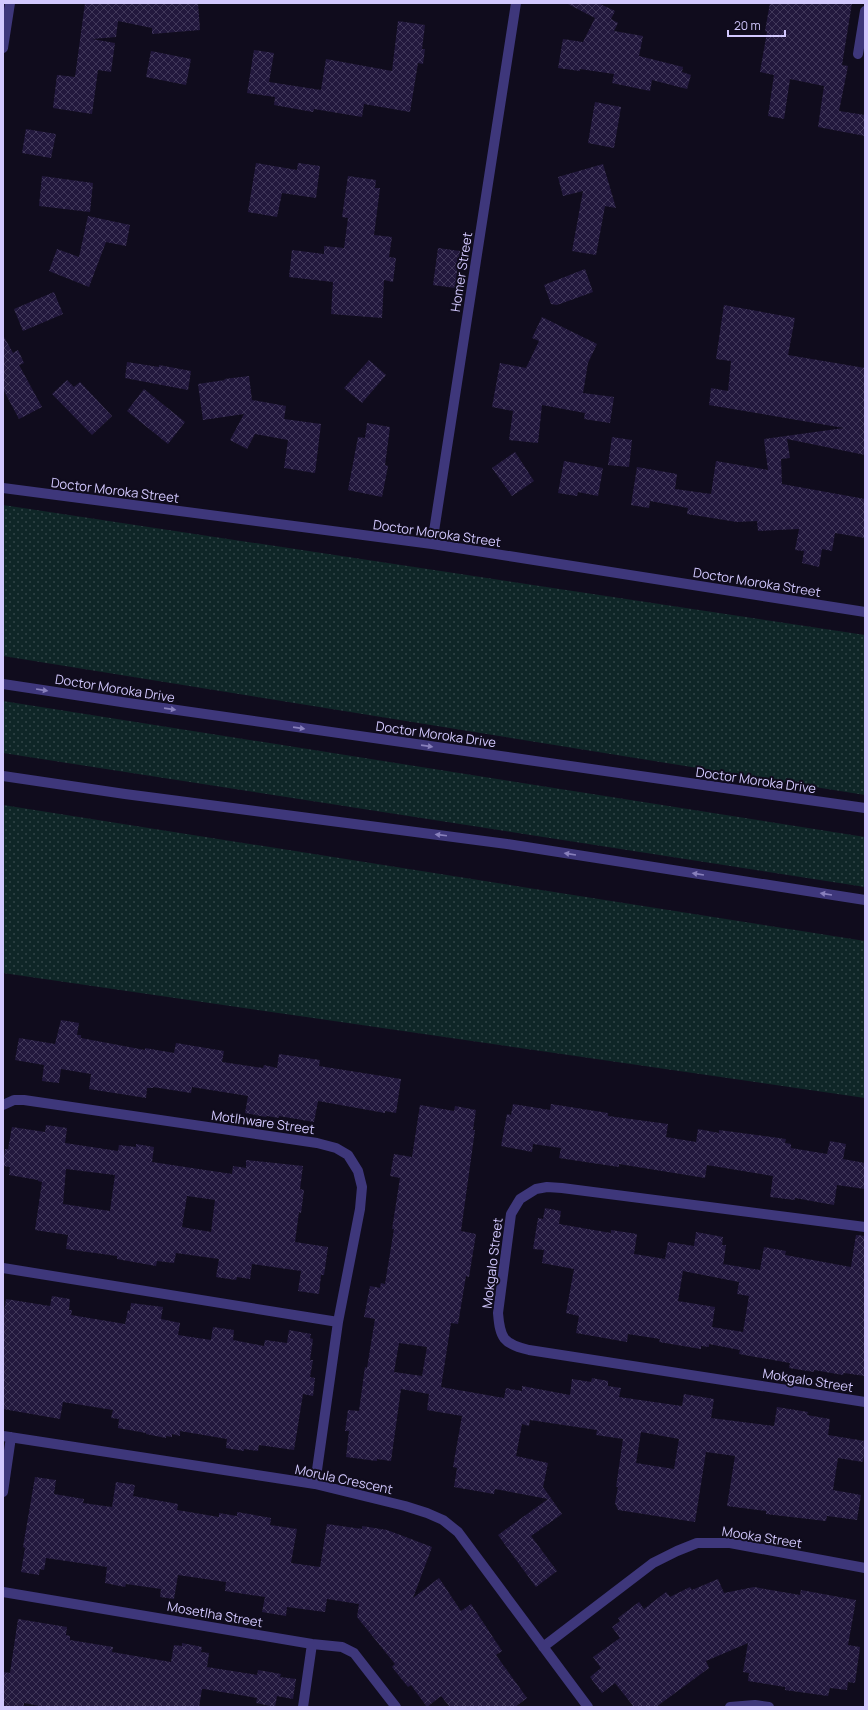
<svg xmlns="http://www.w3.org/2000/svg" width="868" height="1710" viewBox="0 0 868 1710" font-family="Manrope,sans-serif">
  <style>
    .grass { fill: url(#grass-dots) }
    .building { fill: url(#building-cross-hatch); fill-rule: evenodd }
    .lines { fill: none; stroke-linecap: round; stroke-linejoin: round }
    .minor { stroke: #3e377b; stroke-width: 10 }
    .tertiary { stroke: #3e377b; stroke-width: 10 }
    .oneway { fill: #8880bc }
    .labels { text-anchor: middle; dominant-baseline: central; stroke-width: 4; stroke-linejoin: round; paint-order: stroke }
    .street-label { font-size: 13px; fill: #d2c8fe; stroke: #100c1d }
  </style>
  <defs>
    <pattern id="grass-dots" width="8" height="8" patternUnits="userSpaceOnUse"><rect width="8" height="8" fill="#0f2627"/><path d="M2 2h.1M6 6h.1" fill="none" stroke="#314447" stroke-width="1.8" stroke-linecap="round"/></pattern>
    <pattern id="building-cross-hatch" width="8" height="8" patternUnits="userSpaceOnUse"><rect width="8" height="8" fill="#22183d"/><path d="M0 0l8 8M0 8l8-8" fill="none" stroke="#41385a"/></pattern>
  </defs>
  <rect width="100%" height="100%" fill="#100c1d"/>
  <path class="grass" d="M3 505 865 635V795L3 656Z
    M3 701 865 837V887L3 753Z
    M3 805 865 941V1098L3 973Z"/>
  <path class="building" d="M85 3H198L200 30 152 34V28L118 21 116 37 92 39 115 43 111 72 98 70 92 114 53 108 57 75 75 77Z
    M566 3H598L615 11 611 19 618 23 614 31 643 36 639 56 683 67 682 72 691 75 687 89 652 80 650 91 612 83 614 74 580 69V71L558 68 563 39 583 42 595 18Z
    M770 3H852L842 65 848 66 839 111 865 115V136L818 127 824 86 790 79 784 119 768 116 774 75 760 72 767 32 765 31Z
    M398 21 425 25 422 49H425L423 64 418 63 410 112 364 104 362 117 314 109 313 112 274 105 275 97 247 93 254 50 274 53 269 82 321 90 326 59 392 71Z
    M151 51 191 59 186 85 146 77Z
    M595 102 621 107 614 148 588 143Z
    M26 129 56 134 51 158 22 153Z
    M256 163 297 170 298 163 320 166 316 198 282 193 277 217 248 212Z
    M603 164 616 208 605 206 596 255 572 251 583 191 563 196 558 177Z
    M42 176 93 183 90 212 39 206Z
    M348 176 376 180 375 188H380L374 235 392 237 389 257 396 258 393 282 384 280 382 318 331 314 333 282 289 277 292 250 324 254V246L344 248 348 218 342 217Z
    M88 216 130 225 126 246 106 242 89 287 49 271 57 249 79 257Z
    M438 248 460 251 455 288 433 285Z
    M585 269 593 292 557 305 551 304 544 285Z
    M54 292 63 314 23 331 14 309Z
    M724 305 795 318 788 355 865 368V455L787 439 790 458 781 459 782 484 865 499V538L835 533 832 551 822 549 819 567 802 563 804 551 795 550 799 529 758 531 757 521 737 522 687 514 688 508 650 501 649 508 631 505 637 467 677 474 675 489 711 494 716 461 768 470 764 439 844 428 709 405 711 388 728 391 731 361 716 359Z
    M542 317 597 344 588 363 583 393 614 397 610 423 584 419 585 413 542 405 538 443 509 440 513 411 492 407 500 363 526 368 539 341 532 338Z
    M3 335 13 353 18 350 24 363 19 365 42 407 19 419 3 389Z
    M369 360 386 375 362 403 344 388Z
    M127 362 159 367V365L191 371 188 390 125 378Z
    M249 376 252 400 286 406 284 419 321 424 315 473 284 468 288 440 255 434 247 449 230 440 244 414 203 420 198 384 225 380 224 379Z
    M67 380 74 387 80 382 112 416 92 435 52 394Z
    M144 389 185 422 168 444 127 411Z
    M367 423 390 427 385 465 388 466 382 497 348 490 358 437 365 438Z
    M612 437 632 440 629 467 608 465Z
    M515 452 534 481 512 496 492 468Z
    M564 461 603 468 598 496 578 492 577 496 558 493Z
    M61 1020 79 1023 77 1035H81V1038L145 1050V1048L174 1053 176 1043 224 1051 222 1062 263 1068 264 1065 277 1068 279 1054 320 1060 319 1066 401 1079 396 1113 385 1111V1113L318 1101 314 1122 279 1116V1118L267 1116 266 1117 245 1113 248 1096 192 1087 191 1093 153 1087V1088H147L146 1098 89 1089 91 1074 61 1069 59 1083 42 1081 44 1065 15 1060 19 1038 55 1044Z
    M513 1104 550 1110 551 1104 608 1113V1116L668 1124 666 1137 696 1142 698 1129 719 1133V1130L786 1139 785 1143 791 1144V1148L827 1154 830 1141 846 1144 843 1159 865 1163V1189L837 1185 834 1205 795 1198V1200L770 1197 773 1176 707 1165 705 1178 619 1164V1167L559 1158 561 1148 533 1144 532 1152 501 1146 507 1114 511 1115Z
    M420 1105 454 1111 455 1106 476 1110 473 1130H475L461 1231 476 1234 469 1277 466 1276 458 1324 451 1323 441 1387 504 1398 506 1388 522 1391V1386L570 1395 572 1379 591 1382 592 1378 608 1381V1386L621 1388 619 1397 682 1406 684 1394 714 1399 711 1418 774 1426 777 1407 808 1412 807 1415 830 1419 828 1435 865 1441 863 1462 838 1458 833 1490 861 1495 857 1520 827 1516 826 1521 791 1517 766 1514V1511L727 1506 735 1456 706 1452 695 1522 618 1510 615 1503 618 1487H616L623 1439 596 1435 597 1430 530 1420 529 1426 522 1424 516 1456 548 1463 543 1487 562 1514 531 1536 557 1571 536 1587 498 1535 548 1499 495 1489 494 1494 454 1487 457 1468 453 1467 462 1416 427 1410 429 1394 401 1389 391 1461 377 1459V1461L346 1457 349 1431H345L348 1410 359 1411 365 1367 367 1368 375 1319 364 1317 370 1286 380 1288 381 1283 385 1284 394 1229H392L400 1178 390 1176 394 1154 412 1157ZM399 1343 427 1347 422 1376 394 1372ZM641 1432 679 1439 674 1469 636 1463Z
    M46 1125 67 1128 65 1143 118 1151 119 1145 136 1147V1144L154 1147 152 1162 232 1174 233 1166 246 1168V1160L303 1166 300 1189 304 1190 301 1213 299 1212 295 1242 328 1247 324 1275H321L319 1294 298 1291 301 1271 252 1264 250 1279 237 1277 236 1280 216 1277 219 1259 176 1253 174 1263 157 1261 156 1266 117 1259V1256L66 1249 68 1235 35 1230 42 1182 38 1181V1180L9 1175 10 1167 3 1166 5 1149H8L12 1127 45 1132ZM66 1169 115 1175 110 1211 63 1204ZM187 1196 215 1200 211 1232 182 1227Z
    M545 1208 561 1211 559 1224 611 1233V1230L637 1234 634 1254 665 1259 668 1242 694 1246 696 1232 723 1237 722 1245H726L723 1266V1264L760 1270 764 1247 786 1251 785 1255 851 1267 856 1235 865 1236V1376L844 1373 843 1375 814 1370V1372L789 1368 790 1363 739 1354 740 1350 709 1344V1347L701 1346V1349L659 1342 660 1339 628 1334 627 1342 576 1333 579 1316 566 1313 574 1269 542 1263 544 1250 533 1249 538 1218 543 1219ZM683 1271 739 1282 737 1294 749 1296 743 1332 712 1327 715 1307 678 1301Z
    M52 1296 70 1299 69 1310H72L71 1315 125 1324 128 1310 130 1311 131 1303 163 1307 161 1319 180 1323 178 1335 211 1340 213 1327 234 1330 233 1340 264 1346 265 1340 287 1343 289 1330 311 1334 310 1338 313 1339 310 1360H313L310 1377 315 1378 313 1396 303 1394 294 1450 259 1445 258 1451 244 1449V1451L226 1448 227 1439 180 1431V1436L172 1434V1437L166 1436V1438L146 1434V1433L118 1428 119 1419 111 1418 113 1410 63 1402 60 1419 3 1409V1318L6 1299 50 1306Z
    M35 1477 56 1480 54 1494 84 1499 83 1503 112 1507 116 1482 135 1485 133 1496 178 1504 177 1510 219 1517V1513L237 1516V1512L271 1518 270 1525 297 1529 291 1563 320 1567 327 1524 362 1529V1526L387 1530 432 1547 413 1598 439 1578 461 1611 471 1604 502 1651 496 1655 527 1698 515 1707H450L441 1696 427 1707 411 1685 408 1687 392 1667 395 1664 357 1617 359 1604 327 1599 325 1612 287 1607 286 1616 262 1612 265 1597 225 1591 226 1582 178 1575 174 1599 160 1597 161 1589 126 1584 125 1587 105 1583 107 1567 46 1558 44 1570 40 1569 39 1575 21 1572 25 1548 23 1547Z
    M718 1579 724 1593 754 1587 800 1595 801 1590 856 1600 848 1645 860 1647 855 1683 848 1682 847 1690 830 1688 828 1696 785 1690V1687L748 1681 749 1673 743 1672 748 1643 706 1661 709 1668 656 1707H634L615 1683 602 1693 590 1677 601 1668 593 1657 620 1638 612 1627 620 1621 618 1618 639 1602 644 1609 666 1592 670 1597 690 1587 692 1590Z
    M18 1619 67 1627 66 1635 70 1636V1640L113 1647 112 1652 171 1662 174 1645 182 1646V1643L202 1647 201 1652 209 1653 207 1667 257 1675 258 1670 281 1674 280 1677 296 1679 293 1699 277 1696 275 1707 256 1703 257 1698 204 1689H202L199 1707H45L24 1703V1707H3V1672L10 1673Z"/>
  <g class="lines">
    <path class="minor" d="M3 48 10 3
      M858 54 865 11
      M3 488 432 544 865 612
      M432 544 516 3
      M3 1105 14 1100H24L317 1143 336 1148 348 1155 358 1171 362 1187 360 1209 338 1322 315 1484
      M865 1227 562 1188 547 1187 536 1189 520 1199 511 1214 498 1313C500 1338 503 1344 529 1350L865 1402
      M3 1268 338 1322
      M3 1436 315 1484 405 1506 427 1513 443 1520 458 1532 588 1707
      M3 1492 11 1437
      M3 1592 312 1644 342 1647 354 1653 396 1707
      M543 1647 653 1563 677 1551 697 1543H730L865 1568
      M303 1707 312 1644
      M730 1707 755 1705 769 1707"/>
    <path class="tertiary" d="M3 684 128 703 865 808
      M3 776 125 794 507 844 865 900"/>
  </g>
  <defs><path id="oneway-solid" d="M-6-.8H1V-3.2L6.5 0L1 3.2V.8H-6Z"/></defs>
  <g class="oneway">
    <use href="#oneway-solid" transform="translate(42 690) rotate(9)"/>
    <use href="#oneway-solid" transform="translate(170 709) rotate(8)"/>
    <use href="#oneway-solid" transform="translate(299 728) rotate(8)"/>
    <use href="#oneway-solid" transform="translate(427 746) rotate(8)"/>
    <use href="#oneway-solid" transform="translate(441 835) rotate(-173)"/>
    <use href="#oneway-solid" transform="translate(570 854) rotate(-171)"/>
    <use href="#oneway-solid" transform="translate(698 874) rotate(-171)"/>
    <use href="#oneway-solid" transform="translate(826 894) rotate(-171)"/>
  </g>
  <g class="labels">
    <g class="street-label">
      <text transform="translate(461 272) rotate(-81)">Homer Street</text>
      <text transform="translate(115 490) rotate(7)">Doctor Moroka Street</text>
      <text transform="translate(437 533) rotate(8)">Doctor Moroka Street</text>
      <text transform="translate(757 582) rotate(9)">Doctor Moroka Street</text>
      <text transform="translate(115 688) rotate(9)">Doctor Moroka Drive</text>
      <text transform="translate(436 734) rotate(8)">Doctor Moroka Drive</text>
      <text transform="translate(756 780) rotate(8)">Doctor Moroka Drive</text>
      <text transform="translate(263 1122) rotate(8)">Motlhware Street</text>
      <text transform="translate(492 1263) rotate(-83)">Mokgalo Street</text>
      <text transform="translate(808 1380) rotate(9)">Mokgalo Street</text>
      <text transform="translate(344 1479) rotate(12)">Morula Crescent</text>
      <text transform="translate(762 1537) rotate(9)">Mooka Street</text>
      <text transform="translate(215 1614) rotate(10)">Mosetlha Street</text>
    </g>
  </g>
  <rect width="868" height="1710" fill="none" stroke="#d2c8fe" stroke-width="8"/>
  <path d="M728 30v6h57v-6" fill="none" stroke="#d2c8fe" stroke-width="2"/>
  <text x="734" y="30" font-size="12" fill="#d2c8fe" stroke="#100c1d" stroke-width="3" paint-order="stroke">20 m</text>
</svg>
